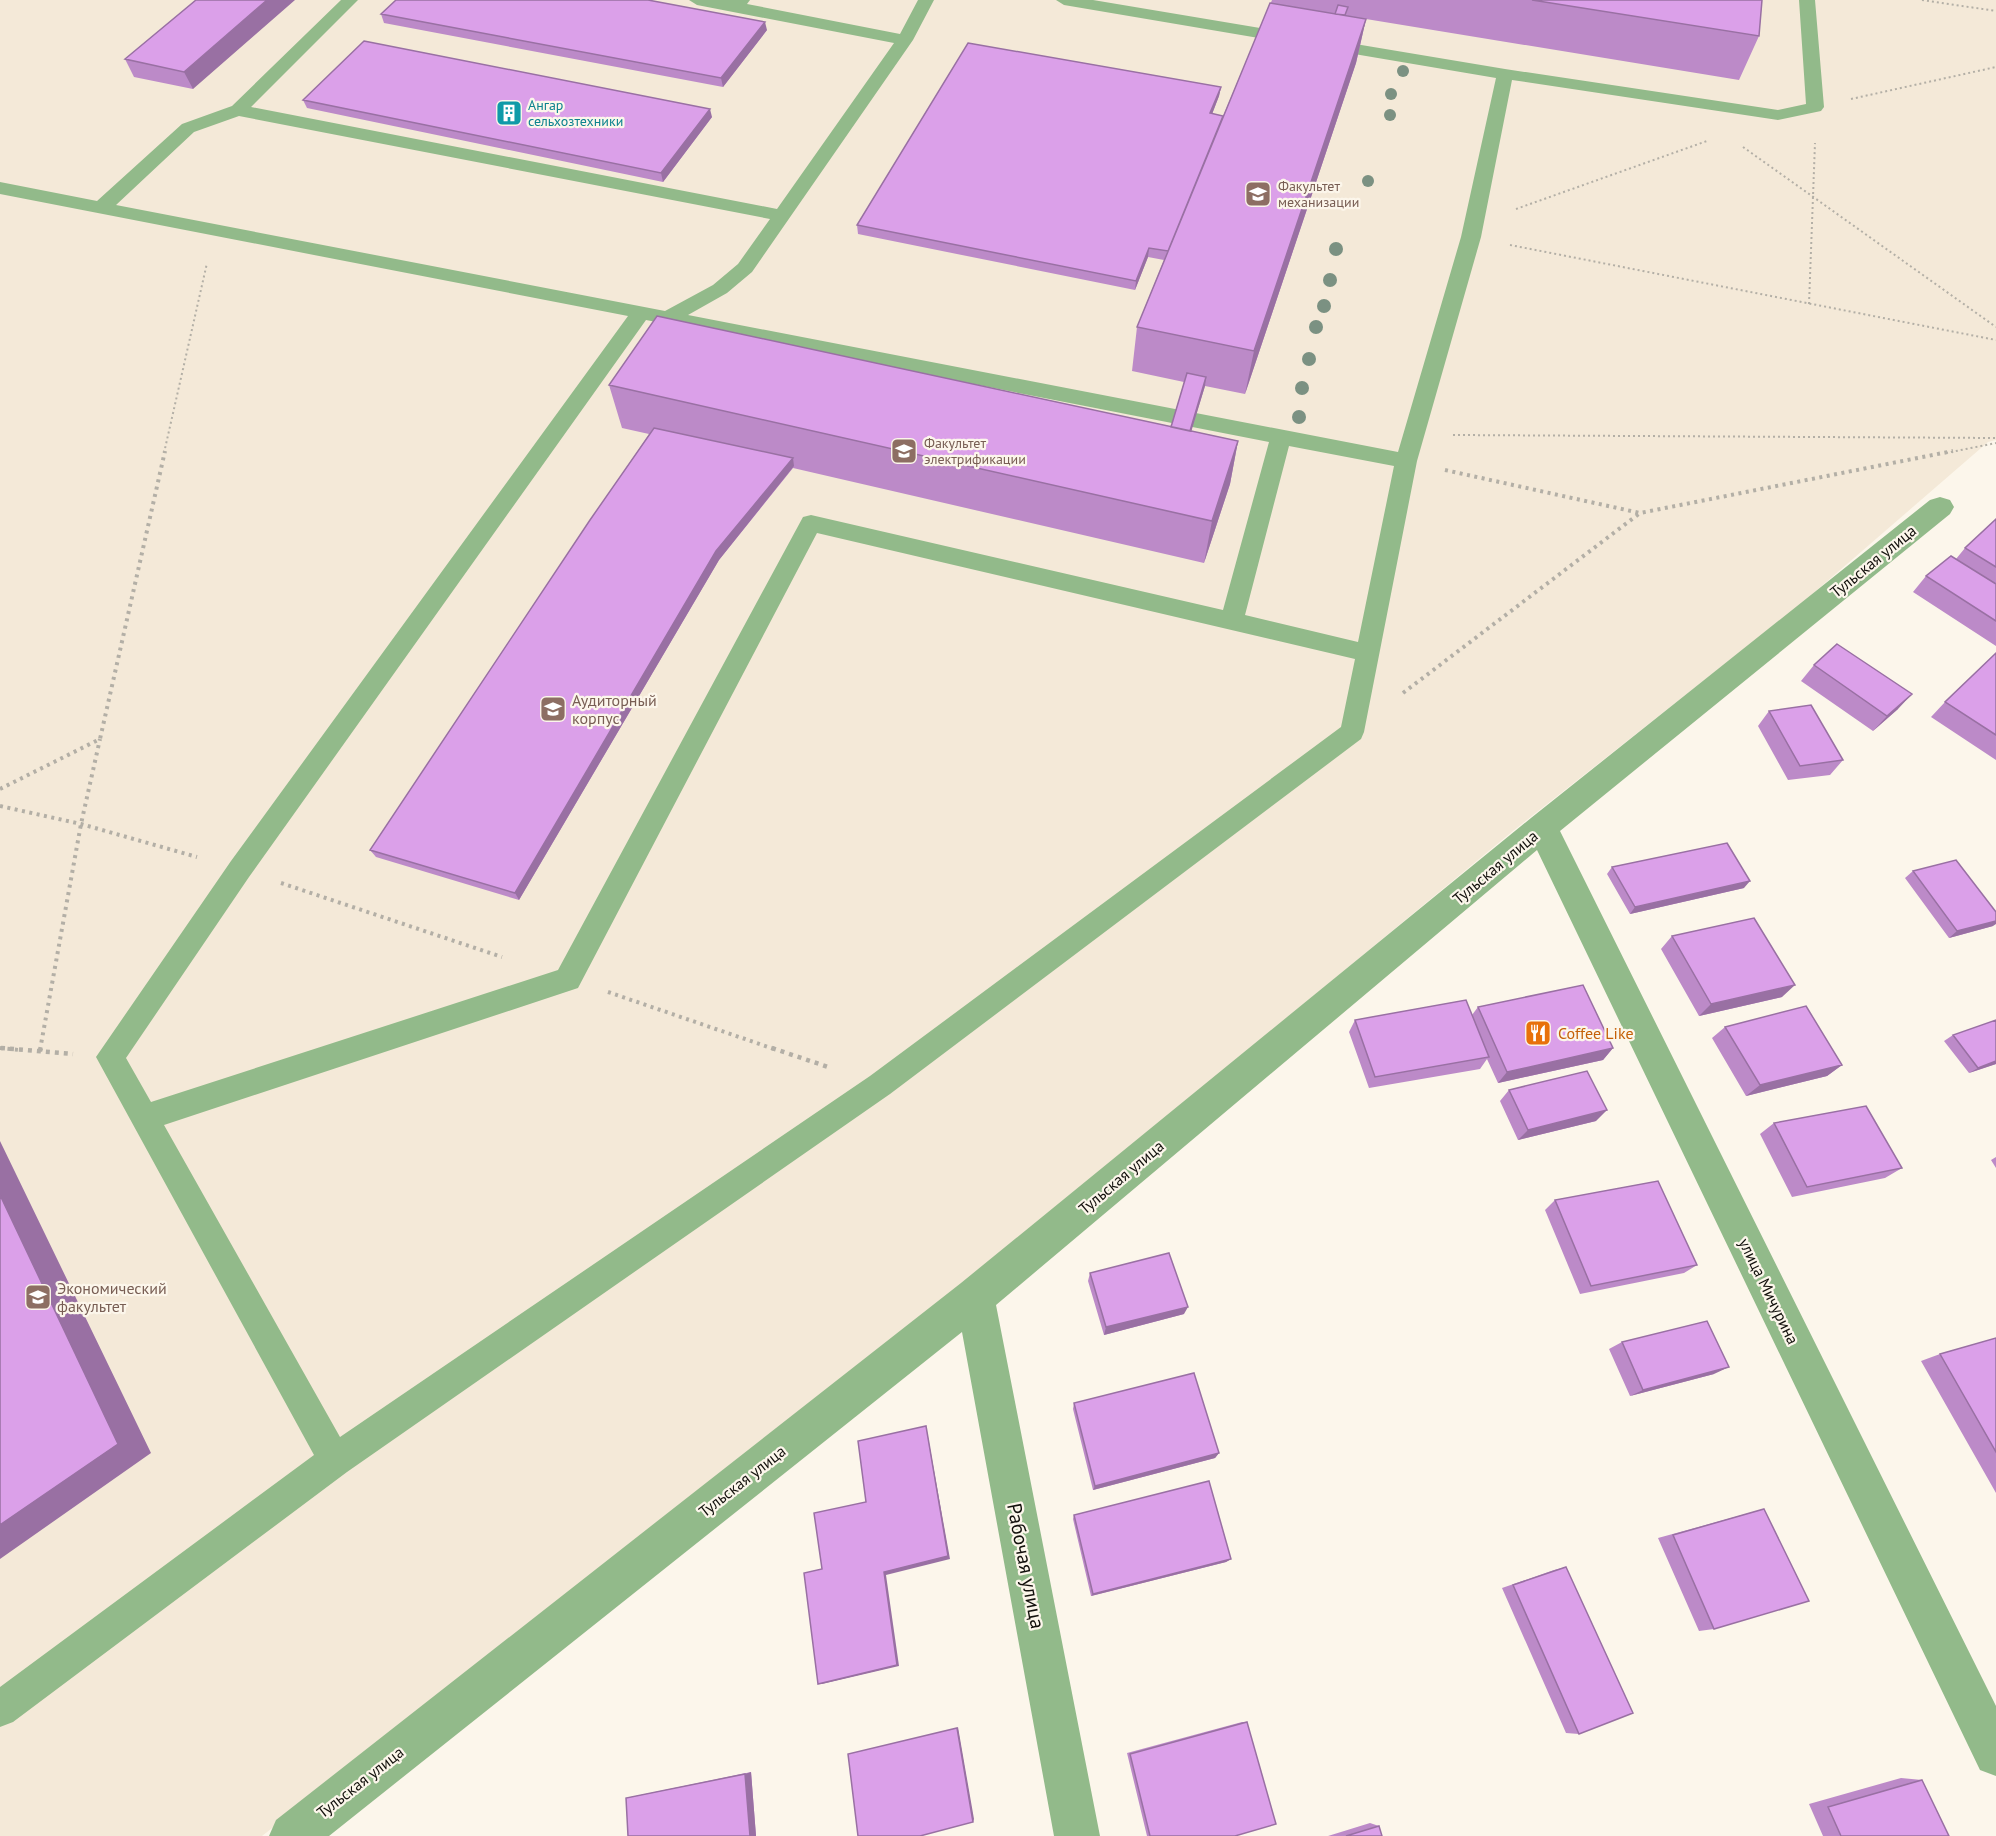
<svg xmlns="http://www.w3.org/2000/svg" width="1996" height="1836" viewBox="0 0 1996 1836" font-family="'PT Sans',sans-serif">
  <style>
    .built { fill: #f4e9d8 }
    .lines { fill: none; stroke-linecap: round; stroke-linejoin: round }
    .path-far2 { stroke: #b3afa6; stroke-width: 2; stroke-dasharray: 2 3; stroke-linecap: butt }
    .path-far1 { stroke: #b3afa6; stroke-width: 4; stroke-dasharray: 3 4.5; stroke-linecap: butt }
    .path { stroke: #b3afa6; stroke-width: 4.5; stroke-dasharray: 4 5; stroke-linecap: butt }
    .service { fill: #92ba8a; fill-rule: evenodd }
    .minor { fill: #92ba8a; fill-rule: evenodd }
    .tree { fill: #7b9182 }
    .wall { fill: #bc8ac8 }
    .shaded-wall { fill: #9970a3 }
    .building { fill: #dba0e9; stroke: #9970a3; stroke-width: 1.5 }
    .labels { text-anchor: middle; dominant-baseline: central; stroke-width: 4.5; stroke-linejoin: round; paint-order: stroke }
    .far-culture-label { font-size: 14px; fill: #0d838f; stroke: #fcf6eb; text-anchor: start }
    .far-education-label { font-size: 14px; fill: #785e54; stroke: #fcf6eb; text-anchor: start }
    .street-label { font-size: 16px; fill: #12100c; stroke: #fcf6eb }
    .education-label { font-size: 16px; fill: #785e54; stroke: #fcf6eb; text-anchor: start }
    .food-label { font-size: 16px; fill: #c56008; stroke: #fcf6eb; text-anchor: start }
    .near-street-label { font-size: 20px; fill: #12100c; stroke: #fcf6eb }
  </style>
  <rect width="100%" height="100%" fill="#fcf6eb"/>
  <path class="built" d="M0 0H1996V440L1988 442 1802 603 1513 831 902 1336 262 1836H0Z"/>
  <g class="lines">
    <path class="path-far2" d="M1922 0 1996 11
      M1851 99 1996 67
      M1743 147 1996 327
      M1516 209 1707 141
      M1510 245 1996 340
      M1809 304 1815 143
      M1453 435 1996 438
      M164 453 207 263
      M1946 453 1996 443"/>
    <path class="path-far1" d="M1445 470 1640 513 1953 451
      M1403 693 1640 513
      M0 789 100 739 165 451
      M0 806 81 824 197 857
      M281 883 502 957
      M608 992 777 1050
      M0 1048 19 1050
      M40 1050 81 824 100 739"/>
    <path class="path" d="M1 1048 73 1054
      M772 1048 828 1067
      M40 1051 41 1048"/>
    <path class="service" d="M341 0H358L251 107 777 209 894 43 697 5 689 0H750L747 4 900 34 918 0H934L913 40 752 272 727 293 688 315 1398 452 1461 237 1496 78 1064 5 1056 0H1093L1505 69 1778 110 1806 104 1799 0H1815L1824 107 1821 111 1778 120 1512 80 1481 237 1417 461 1364 732 1361 739 890 1094 347 1472 13 1722 0 1727V1687L314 1455 96 1057 231 861 628 316 0 194V182L97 201 182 124 232 106ZM239 116 770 219 738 264 713 285 665 311 116 205 194 132ZM646 320 1269 442 1223 610 811 515 803 517 558 970 151 1102 126 1058 249 877ZM1289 446 1394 466 1358 642 1245 615ZM817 533 1355 659 1341 727 870 1076 340 1437 164 1125 578 988Z"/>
    <path class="minor" d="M1940 497 1950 500 1954 507 1950 514 1560 831 1996 1706V1776L1980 1770 1537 850 996 1305 1100 1836H1054L962 1332 329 1836H269L276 1820 961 1283 1531 818 1930 500Z"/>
  </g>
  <g class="tree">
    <circle cx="1403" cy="71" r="6"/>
    <circle cx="1391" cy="94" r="6"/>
    <circle cx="1390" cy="115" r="6"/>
    <circle cx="1368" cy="181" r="6"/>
    <circle cx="1336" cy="249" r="7"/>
    <circle cx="1330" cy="280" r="7"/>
    <circle cx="1324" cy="306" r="7"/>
    <circle cx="1316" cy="327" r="7"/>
    <circle cx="1309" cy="359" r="7"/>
    <circle cx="1302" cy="388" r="7"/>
    <circle cx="1299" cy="417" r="7"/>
  </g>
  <path class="wall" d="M196 0 193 89 134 77 125 59Z
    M1272 0H1762L1759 36 1739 80 1366 19 1356 63 1245 394 1205 386 1191 431 1238 441 1230 484 1204 563 793 468 719 560 519 900 376 857 370 850 649 434 622 428 609 385 1171 427 1184 382 1132 371 1137 327 1164 260 1148 257 1135 290 858 234 857 225 1221 87 1219 96 1212 114 1223 116Z
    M381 14 767 30 723 87 384 23Z
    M303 100 712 117 663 182 307 108Z
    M1996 519V646L1913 592 1926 576 1956 559 1965 548Z
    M1996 653V760L1931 717 1945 702Z
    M1814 665 1898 709 1873 731 1801 681Z
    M1769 711 1843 760 1830 775 1788 780 1758 726Z
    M1612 867 1744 888 1630 914 1607 874Z
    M1913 871 1993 926 1949 938 1905 878Z
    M1672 936 1782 997 1699 1016 1661 949Z
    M1478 1007 1613 1048 1603 1060 1498 1083 1487 1059 1480 1069 1369 1088 1349 1032 1355 1020 1472 1015Z
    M1725 1027 1842 1065 1827 1076 1746 1096 1712 1038Z
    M1953 1035 1996 1064 1969 1073 1944 1041Z
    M1509 1090 1596 1121 1518 1140 1500 1101Z
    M1774 1123 1902 1168 1885 1178 1792 1197 1760 1134Z
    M1996 1157V1168L1991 1160Z
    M1555 1200 1697 1265 1684 1273 1580 1294 1545 1210Z
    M1090 1273 1184 1314 1104 1335 1088 1281Z
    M1996 1338V1493L1921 1361 1940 1354Z
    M1622 1342 1714 1374 1630 1396 1609 1349Z
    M1074 1403 1219 1453 1215 1458 1093 1490 1073 1409Z
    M1764 1509 1714 1629 1699 1631 1658 1538Z
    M1074 1515 1231 1559 1226 1562 1091 1596 1073 1519Z
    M1566 1567 1579 1734 1566 1733 1502 1588 1554 1570Z
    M1242 1722H1247L1235 1836H1147L1127 1753Z
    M751 1772 756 1836H628L626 1798Z
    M1901 1778 1922 1780 1949 1836H1823L1809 1804Z
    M1370 1823 1379 1826 1382 1836H1328Z"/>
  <path class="shaded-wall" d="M267 0H295L193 89 184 72Z
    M1366 19 1356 63 1245 394 1254 351Z
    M765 22 767 30 723 87 721 78Z
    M1221 87 1219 96 1209 122 1210 113Z
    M710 109 712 117 663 182 661 173Z
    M1149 248 1148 257 1135 290 1136 281Z
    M1206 377 1205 386 1179 472 1180 464Z
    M1238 441 1230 484 1204 563 1212 521Z
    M793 458 794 466 719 560 519 900 515 893 716 551Z
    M1912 694 1898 709 1873 731 1887 716Z
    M1750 881 1744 888 1630 914 1635 907Z
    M1996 921V924L1993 926 1949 938 1957 931Z
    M1795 985 1782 997 1699 1016 1711 1004Z
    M1613 1048 1603 1060 1498 1083 1507 1072Z
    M1996 1061V1064L1969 1073 1978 1068Z
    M1842 1065 1827 1076 1746 1096 1760 1085Z
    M1607 1110 1596 1121 1518 1140 1528 1130Z
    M0 1141 151 1453 0 1559Z
    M1188 1307 1184 1314 1104 1335 1106 1327Z
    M1729 1367 1714 1374 1630 1396 1643 1390Z
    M926 1426 950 1559 886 1575 899 1666 822 1684H818L884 1572Z
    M1219 1453 1215 1458 1093 1490 1095 1486Z
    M1231 1559 1226 1562 1091 1596 1093 1594Z
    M958 1727 974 1819 973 1822 957 1728Z
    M751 1772 756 1836H750L745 1774Z"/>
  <path class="building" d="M196 0H267L184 72 125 59Z
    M396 0H648L765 22 721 78 381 14Z
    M1532 0H1762L1759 36Z
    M1270 3 1366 19 1254 351 1137 327Z
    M1338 5 1348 7 1345 15 1335 14Z
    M364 41 710 109 661 173 303 100Z
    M968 43 1221 87 1210 113 1223 116 1168 251 1149 248 1136 281 857 225Z
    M657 316 1238 441 1212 521 609 385Z
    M1187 373 1206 377 1190 431 1171 427Z
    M654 428 793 458 716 551 515 893 370 850 590 520Z
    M1996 519V567L1965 548Z
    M1951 556 1996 584V621L1926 576Z
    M1837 644 1912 694 1887 716 1814 665Z
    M1996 653V735L1945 702Z
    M1811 705 1843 760 1800 766 1769 711Z
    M1727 843 1750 881 1635 907 1612 867Z
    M1956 860 1996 912V921L1957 931 1913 871Z
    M1754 918 1795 985 1711 1004 1672 936Z
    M1583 985 1613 1048 1507 1072 1478 1007Z
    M1466 1000 1489 1057 1375 1077 1355 1020Z
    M1806 1006 1842 1065 1760 1085 1725 1027Z
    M1996 1020V1061L1978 1068 1953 1035Z
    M1587 1071 1607 1110 1528 1130 1509 1090Z
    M1866 1106 1902 1168 1807 1187 1774 1123Z
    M1658 1181 1697 1265 1591 1286 1555 1200Z
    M0 1195 118 1444 0 1525Z
    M1169 1253 1188 1307 1106 1327 1090 1273Z
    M1707 1321 1729 1367 1643 1390 1622 1342Z
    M1996 1338V1452L1940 1354Z
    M1194 1373 1219 1453 1095 1486 1074 1403Z
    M926 1426 948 1556 884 1572 897 1665 818 1684 804 1573 822 1569 814 1513 866 1502 858 1441Z
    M1209 1481 1231 1559 1093 1594 1074 1515Z
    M1764 1509 1809 1601 1714 1629 1673 1535Z
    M1566 1567 1633 1713 1579 1734 1513 1585Z
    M1247 1722 1276 1824 1235 1836H1150L1130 1754Z
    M957 1728 973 1822 920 1836H858L848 1754Z
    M745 1774 750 1836H628L626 1798Z
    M1922 1780 1949 1836H1841L1828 1807Z
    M1379 1826 1382 1836H1346Z"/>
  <defs>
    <symbol id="building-square" viewBox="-11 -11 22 22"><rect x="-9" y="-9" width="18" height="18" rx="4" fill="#0f9aa8" stroke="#fcf6eb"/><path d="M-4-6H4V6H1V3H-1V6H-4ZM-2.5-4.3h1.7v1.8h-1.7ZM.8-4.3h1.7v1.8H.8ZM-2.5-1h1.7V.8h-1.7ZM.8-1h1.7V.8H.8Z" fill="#fff"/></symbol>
    <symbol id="university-square" viewBox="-11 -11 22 22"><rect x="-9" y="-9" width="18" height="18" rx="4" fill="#8d6e63" stroke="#fcf6eb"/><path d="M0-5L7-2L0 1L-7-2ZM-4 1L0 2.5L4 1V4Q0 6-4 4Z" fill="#fff"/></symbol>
    <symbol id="restaurant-square" viewBox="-11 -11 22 22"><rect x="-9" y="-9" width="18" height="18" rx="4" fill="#e8710a" stroke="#fcf6eb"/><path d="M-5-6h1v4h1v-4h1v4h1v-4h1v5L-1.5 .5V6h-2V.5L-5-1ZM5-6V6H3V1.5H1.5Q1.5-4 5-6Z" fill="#fff"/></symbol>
  </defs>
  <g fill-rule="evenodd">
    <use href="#building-square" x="494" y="98" width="30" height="30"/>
    <use href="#university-square" x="1243" y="179" width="30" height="30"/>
    <use href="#university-square" x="889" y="436" width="30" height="30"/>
    <use href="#university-square" x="538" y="694" width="30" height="30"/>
    <use href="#restaurant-square" x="1523" y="1018" width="30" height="30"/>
    <use href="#university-square" x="23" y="1282" width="30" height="30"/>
  </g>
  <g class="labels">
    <g class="far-culture-label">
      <text x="528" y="105">Ангар<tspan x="528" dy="16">сельхозтехники</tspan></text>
    </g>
    <g class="far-education-label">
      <text x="1278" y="186">Факультет<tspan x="1278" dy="16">механизации</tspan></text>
      <text x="924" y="443">Факультет<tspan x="924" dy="16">электрификации</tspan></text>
    </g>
    <g class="street-label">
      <text transform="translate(1873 561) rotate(-39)">Тульская улица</text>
      <text transform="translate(1495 867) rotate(-40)">Тульская улица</text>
      <text transform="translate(1121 1177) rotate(-40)">Тульская улица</text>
      <text transform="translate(1769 1291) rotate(64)">улица Мичурина</text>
      <text transform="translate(742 1481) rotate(-38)">Тульская улица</text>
      <text transform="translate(360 1782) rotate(-38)">Тульская улица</text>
    </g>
    <g class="education-label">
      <text x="572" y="700">Аудиторный<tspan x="572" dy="18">корпус</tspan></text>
      <text x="57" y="1288">Экономический<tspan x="57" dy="18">факультет</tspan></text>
    </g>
    <g class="food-label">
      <text x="1558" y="1033">Coffee Like</text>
    </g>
    <g class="near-street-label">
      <text transform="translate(1026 1566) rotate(79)">Рабочая улица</text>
    </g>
  </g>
</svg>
